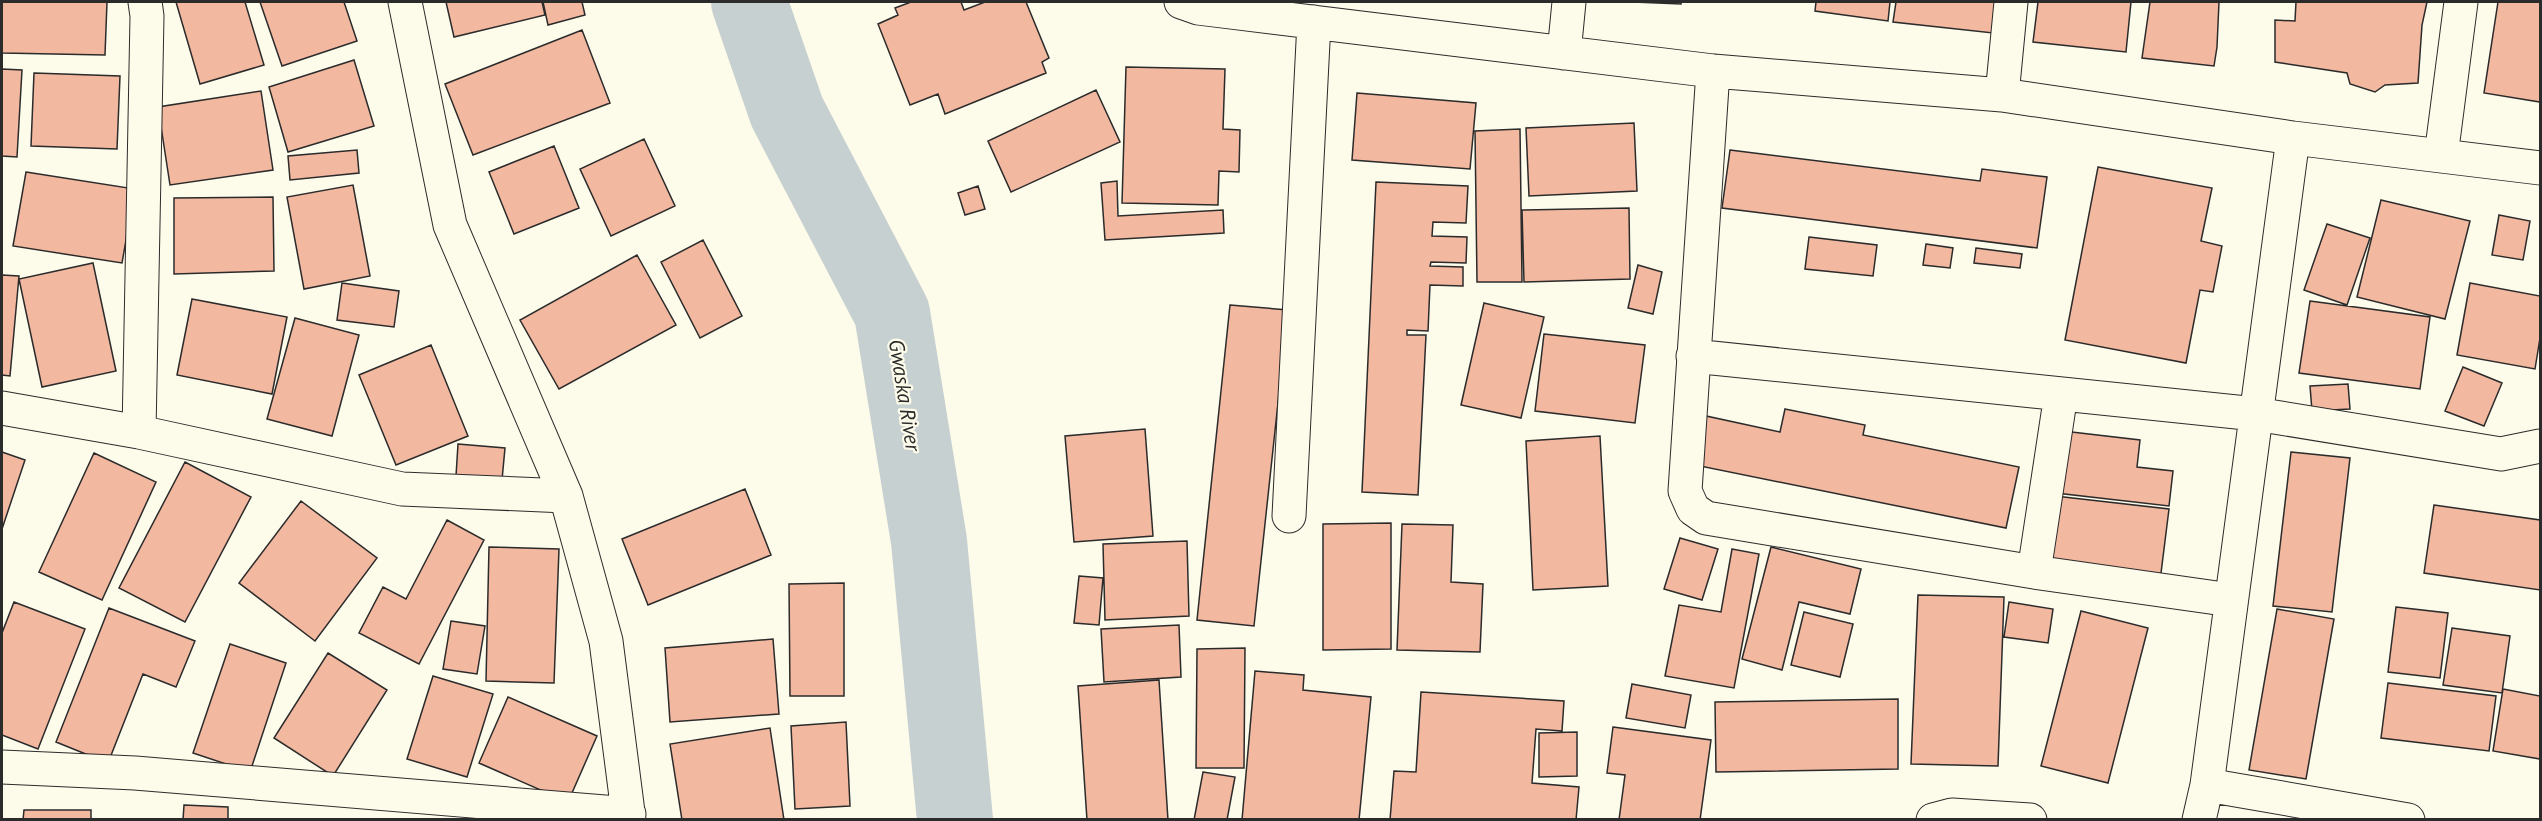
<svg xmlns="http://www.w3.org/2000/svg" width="2542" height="821" viewBox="0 0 2542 821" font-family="'PT Sans',sans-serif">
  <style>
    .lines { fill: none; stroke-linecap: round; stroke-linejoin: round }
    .river { stroke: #c7d0d0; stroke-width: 76 }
    .building { fill: #f2b8a0; stroke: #2b2b2b; stroke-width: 1.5 }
    .minor-casing { stroke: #2b2b2b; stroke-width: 35 }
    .minor { stroke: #fdfbea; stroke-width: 33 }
    .labels { text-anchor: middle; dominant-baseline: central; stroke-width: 4.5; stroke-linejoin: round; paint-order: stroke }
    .water-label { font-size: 21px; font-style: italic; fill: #2b2b2b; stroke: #fdfbea }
  </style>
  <rect width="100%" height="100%" fill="#fdfbea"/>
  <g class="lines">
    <path class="river" d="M749 2 787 112 892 313 929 541 955 820"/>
  </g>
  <path class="building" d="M2 2H107L105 55 2 53Z
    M176 2H245L264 65 200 84Z
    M260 2H344L357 41 282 66Z
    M446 2H542L545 15 454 37Z
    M543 2H582L585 15 548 25Z
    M911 2H961L964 10 985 2H1026L1049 58 1042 62 1046 73 945 114 938 94 910 105 878 24 898 15 895 8Z
    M1633 2H1681V4Z
    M1816 2H1890L1888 21 1815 11Z
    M1896 2H1996L1993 33 1893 22Z
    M2038 2H2131L2126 52 2033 42Z
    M2150 2H2219L2217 47 2214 66 2142 58Z
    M2296 2H2427L2422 25 2418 83 2385 85 2375 92 2350 84 2347 73 2275 62V20L2295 21Z
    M2498 2H2540V102L2484 93Z
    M582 30 610 103 473 155 445 84Z
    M354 60 374 126 288 152 269 87Z
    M1126 67 1225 69 1223 129 1240 130 1239 172 1219 171 1218 205 1122 203Z
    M2 69 22 70 17 157 2 156Z
    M34 73 120 76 117 149 31 146Z
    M1096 90 1120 142 1011 192 988 141Z
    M261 91 273 170 170 185 158 107Z
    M1357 93 1476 103 1470 169 1352 160Z
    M1634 123 1637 191 1529 196 1526 128Z
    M1520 129 1522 282H1477L1475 131Z
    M644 139 675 206 611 236 580 169Z
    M554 146 579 208 514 234 489 172Z
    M357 150 359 173 290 180 288 156Z
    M1730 150 1980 181 1982 169 2047 177 2037 248 1722 208Z
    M2098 167 2212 188 2201 241 2222 246 2213 292 2200 290 2186 363 2065 340Z
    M26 172 135 189 122 263 13 246Z
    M1117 181 1118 216 1223 210 1224 233 1105 240 1101 183Z
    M1376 182 1468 186 1466 223 1433 222 1432 236 1467 237 1466 263 1431 262 1430 266 1463 267V286L1430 285 1428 331 1407 330V335H1426L1418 495 1362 492Z
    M353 185 370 276 304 289 287 197Z
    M978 186 985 209 965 215 958 193Z
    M273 197 274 271 174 274V198Z
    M2381 200 2470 221 2445 319 2357 297Z
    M1629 208 1630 279 1524 282 1522 210Z
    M2499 215 2530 221 2523 260 2492 255Z
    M2327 224 2370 238 2347 305 2304 290Z
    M1809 237 1877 245 1873 276 1805 269Z
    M703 240 742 316 700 338 661 262Z
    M1926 244 1953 248 1950 268 1923 265Z
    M1976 248 2022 254 2020 268 1974 263Z
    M637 255 676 325 559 389 520 320Z
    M93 263 116 371 42 387 19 279Z
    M1638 265 1662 272 1653 314 1628 308Z
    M2 275 19 276 10 376 2 375Z
    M342 283 399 291 394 327 337 320Z
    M2470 283 2540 296V338L2535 369 2457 355Z
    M192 299 287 317 272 394 177 375Z
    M2310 301 2430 317 2420 389 2299 373Z
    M1484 303 1544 317 1521 418 1461 405Z
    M1230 305 1288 310 1254 626 1197 620Z
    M295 318 359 335 332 436 267 419Z
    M1544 334 1645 345 1635 423 1535 411Z
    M431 345 468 436 396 465 359 375Z
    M2463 367 2502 383 2484 426 2445 411Z
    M2348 384 2350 409 2312 411 2310 386Z
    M1785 409 1865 425 1863 435 2019 467 2006 528 1695 465 1706 416 1780 432Z
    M1145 429 1153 536 1074 542 1065 436Z
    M2063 431 2140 440 2137 467 2173 471 2169 506 2056 493Z
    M1600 436 1608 586 1533 590 1526 441Z
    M458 444 505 448 502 480 456 476Z
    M2 452 25 460 2 529Z
    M2291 452 2350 458 2332 612 2273 606Z
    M94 453 156 482 102 600 39 572Z
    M185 462 251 497 185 622 119 588Z
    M745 489 771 555 648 605 622 539Z
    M2055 496 2169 509 2160 581 2047 561Z
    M301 501 377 558 315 641 239 583Z
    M2434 505 2540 520V590L2424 573Z
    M447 520 484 540 419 664 359 633 383 587 406 599Z
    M1391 523V649L1323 650V524Z
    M1402 524 1453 525 1451 582 1483 584 1480 652 1397 650Z
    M1680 538 1718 549 1702 600 1664 589Z
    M1187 541 1189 616 1105 620 1103 544Z
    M489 547 559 549 554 683 486 681Z
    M1771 547 1861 569 1850 614 1799 602 1782 670 1742 659Z
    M1732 549 1759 554 1734 688 1665 676 1679 605 1721 612Z
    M1079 576 1103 578 1099 625 1074 623Z
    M844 583V696H790L789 584Z
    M1918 595 2004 597 1998 766 1911 764Z
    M14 602 85 629 38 749 2 735V633Z
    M2009 602 2053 609 2048 643 2004 637Z
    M2396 607 2448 613 2440 678 2388 672Z
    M109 608 195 641 176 687 143 674 108 763 56 742Z
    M2277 609 2334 619 2306 779 2249 770Z
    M2081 611 2148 628 2108 783 2041 766Z
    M1804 612 1853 624 1840 677 1791 665Z
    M451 621 485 626 477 674 443 669Z
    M1179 625 1181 677 1104 682 1101 629Z
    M2452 628 2510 636 2502 693 2443 685Z
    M773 639 779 714 670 722 665 648Z
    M230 644 286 663 250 772 193 753Z
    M1245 648 1244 768H1196L1197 649Z
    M328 653 387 690 333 776 274 738Z
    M1255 671 1304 675 1303 690 1371 697 1359 820H1242Z
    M433 676 493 694 467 777 407 759Z
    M1159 680 1168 820H1087L1078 686Z
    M2388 683 2496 696 2489 751 2381 738Z
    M1632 684 1691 695 1685 728 1626 718Z
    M2503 689 2540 696V759L2493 751Z
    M1421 692 1564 701 1562 731 1536 729 1532 783 1579 787 1576 820H1390L1394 771 1416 772Z
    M508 697 597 736 568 802 479 763Z
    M1898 699V769L1716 772 1715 702Z
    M846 722 850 806 795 809 791 726Z
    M1613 727 1711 740 1700 820H1619L1625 775 1607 773Z
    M770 728 784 820H682L670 744Z
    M1577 732V776L1539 777V733Z
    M1203 772 1235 777 1227 820H1194Z
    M184 805 228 807V820H183Z
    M24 810H91V820H23Z"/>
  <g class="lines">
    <defs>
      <path id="minor" d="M405 2 450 225 566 496 606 641 629 820
        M1181 2 1198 8 1713 71 2002 95 2293 138 2540 168
        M1564 53 1569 2
        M1713 71 1685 491 1693 509 1706 518 2034 572 2231 600
        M2002 95 2011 2
        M2441 156 2461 2
        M1693 356 2256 414 2501 454 2540 446
        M2 408 139 432 402 489 566 496
        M139 432 147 16 145 2
        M1289 516 1314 22
        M2034 572 2061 394
        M2 767 135 773 629 814
        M2207 785 2408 820
        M1933 820 1952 815 2030 820
        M2199 820 2207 785 2293 138"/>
    </defs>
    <use href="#minor" class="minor-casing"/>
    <use href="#minor" class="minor"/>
  </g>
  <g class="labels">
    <g class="water-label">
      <text transform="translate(905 395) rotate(81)">Gwaska River</text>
    </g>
  </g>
  <rect width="2542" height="821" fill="none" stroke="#2b2b2b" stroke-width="6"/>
</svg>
